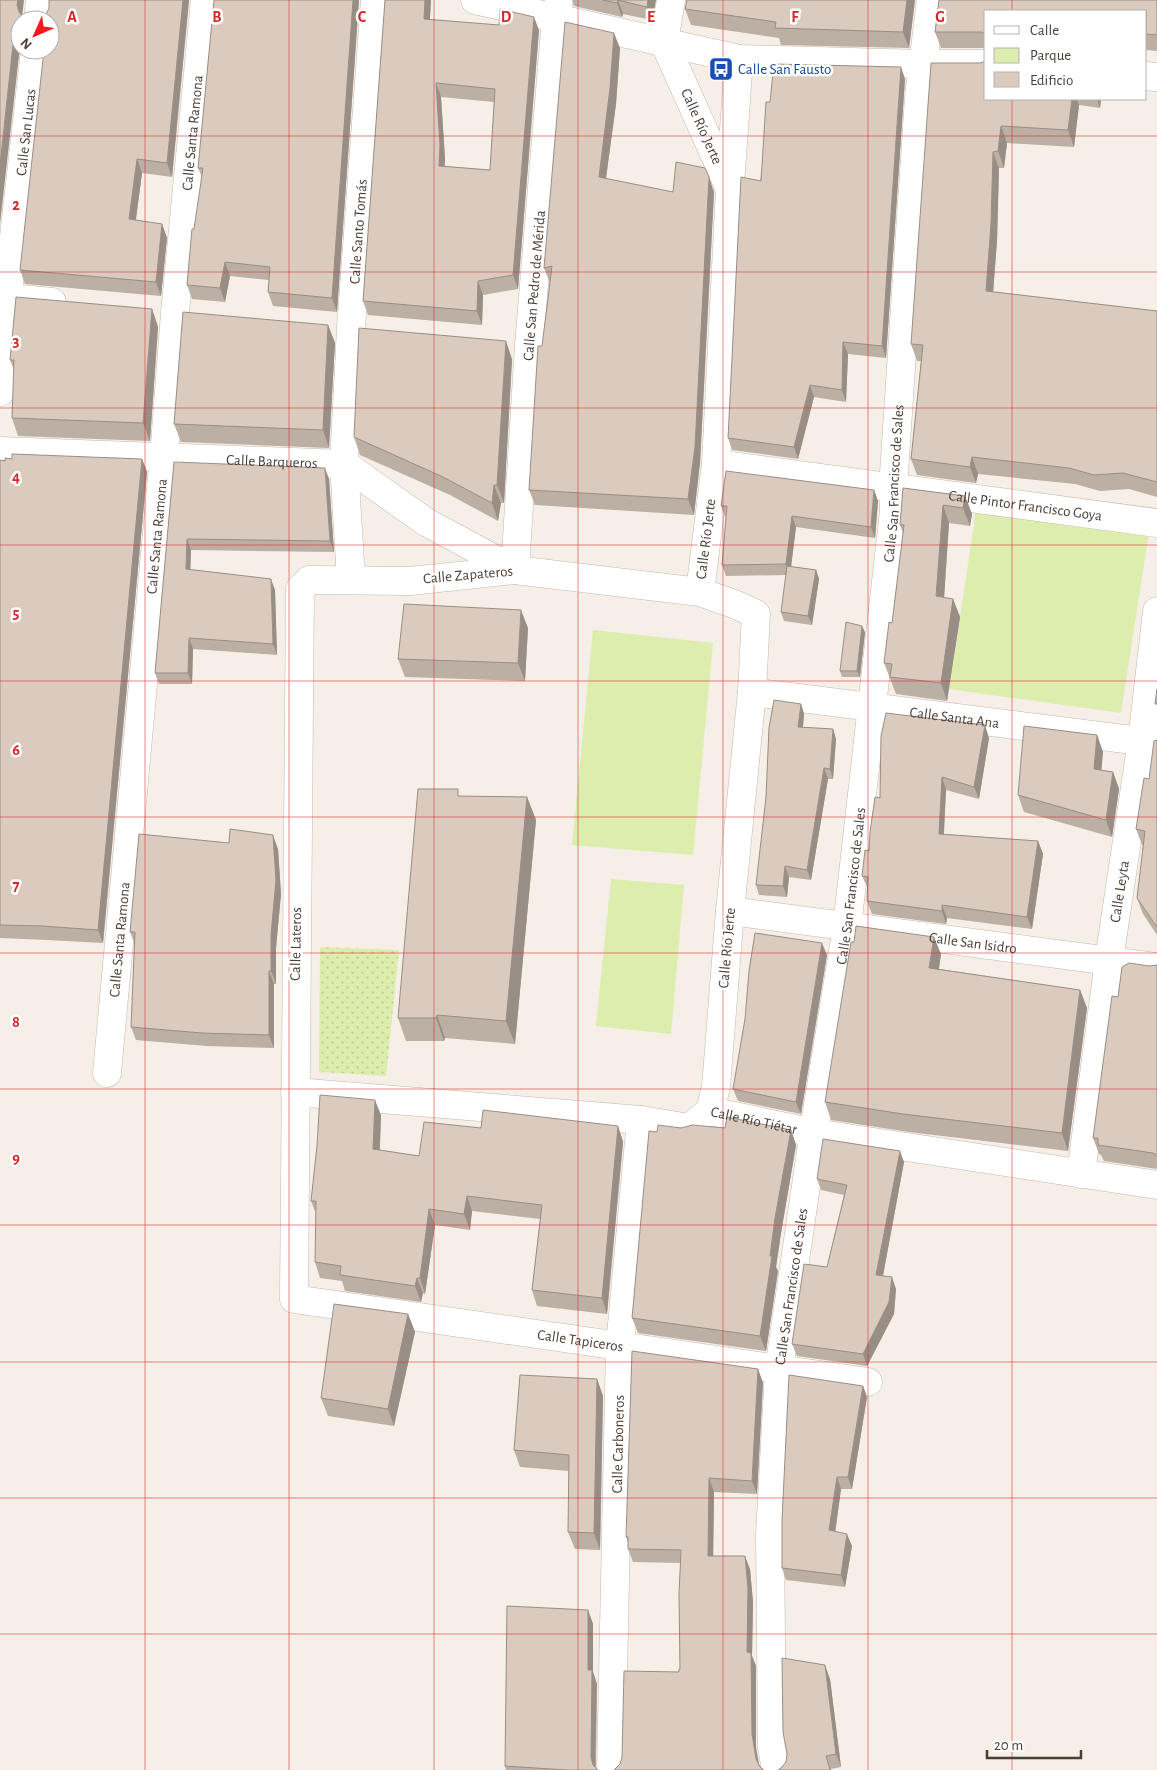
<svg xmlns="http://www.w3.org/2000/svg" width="1157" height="1770" viewBox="0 0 1157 1770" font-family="'Alegreya Sans',sans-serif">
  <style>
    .grass { fill: url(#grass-dots) }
    .park { fill: #dcedad }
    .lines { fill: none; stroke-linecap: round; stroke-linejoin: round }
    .minor-casing { stroke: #c5b8ac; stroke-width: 29 }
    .minor { stroke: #fff; stroke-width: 28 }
    .wall { fill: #bcafa4; fill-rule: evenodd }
    .shaded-wall { fill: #998e86 }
    .building { fill: #dbcbbf; stroke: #998e86; fill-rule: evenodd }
    .grid { fill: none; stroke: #d62828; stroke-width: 1; stroke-opacity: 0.55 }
    .labels { text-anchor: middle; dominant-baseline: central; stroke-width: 5; stroke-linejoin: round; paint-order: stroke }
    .transit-label { font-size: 15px; fill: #164399; stroke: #fff; text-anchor: start }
    .street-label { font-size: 15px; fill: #4a3e36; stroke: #fff }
    .grid-label { font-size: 16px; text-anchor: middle; font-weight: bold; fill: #d62828; stroke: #fff; stroke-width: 5; stroke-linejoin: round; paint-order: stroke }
  </style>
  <defs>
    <pattern id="grass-dots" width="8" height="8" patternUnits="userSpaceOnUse" patternTransform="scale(1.25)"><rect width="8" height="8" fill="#dcedad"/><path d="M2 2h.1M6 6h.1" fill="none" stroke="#becc95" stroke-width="1.8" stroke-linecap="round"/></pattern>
  </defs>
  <rect width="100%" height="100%" fill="#f5efe8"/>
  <path class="grass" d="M320 947 399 950 386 1076 319 1072Z"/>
  <path class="park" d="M975 509 1149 532 1121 713 949 689 974 525Z
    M593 630 713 643 693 855 572 845Z
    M611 879 684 885 671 1034 596 1026Z"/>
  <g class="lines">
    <defs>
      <g id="minor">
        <path d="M475 0 739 59 923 64H986"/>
        <path id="s1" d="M671 0 664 42 730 189 716 464 700 592 734 604 756 614 752 692 730 911 716 1087 710 1111"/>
        <path d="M38 20 40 0"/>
        <path d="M1146 76 1157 77"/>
        <path d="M730 185 739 59"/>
        <path d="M0 297 52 302"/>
        <path id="s2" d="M0 392 10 272 35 50"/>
        <path id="s3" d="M0 451 344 464 426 522 515 570 529 345 556 19 559 0"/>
        <path id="s4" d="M716 464 1157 523"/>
        <path id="s5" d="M351 580 344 464 351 328 375 0"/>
        <path id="s6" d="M700 592 515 570 410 581 309 580 300 589 294 1299 868 1382"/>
        <path id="s7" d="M752 692 1157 743"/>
        <path id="s8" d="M730 911 1157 967"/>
        <path id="s9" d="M107 1073 164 457 175 313 205 0"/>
        <path d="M295 1092 641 1120 689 1128 710 1111"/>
        <path id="s10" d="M710 1111 814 1133 1157 1185"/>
        <path id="s11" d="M1081 1174 1109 960 1142 741 1157 611"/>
        <path id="s12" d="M611 1770 620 1346 641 1120"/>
        <path id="s13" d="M776 1770 772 1747 770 1535 779 1369 817 1111 847 927 894 511 893 488 919 97 931 0"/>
      </g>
    </defs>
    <use href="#minor" class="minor-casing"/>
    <use href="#minor" class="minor"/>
  </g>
  <path class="wall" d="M49 0H189L172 177 142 173 136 220 162 224 167 238 161 296 25 284 20 270 50 50 46 15 49 8Z
    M359 0 337 312 273 306 268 292 269 280 230 276 225 302 192 299 187 285 202 177 198 168Z
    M385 0H431L430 19 539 30 518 289 483 295 482 325 368 315 363 301ZM441 97 494 102 490 170 444 166 445 159Z
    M572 0H656L652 20 623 14 622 17 574 6Z
    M915 0 909 48 781 45 779 38 691 25 685 9Z
    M939 0H1157V51L1146 50V11H986V48H941L935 32Z
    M620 48 616 104 606 179 673 192H714L700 463 694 515 535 505 529 490 550 283 544 268Z
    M980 63 986 99H1101L1100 108 1079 105 1074 147 1007 143 1004 168H999L997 241 993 292 1157 311V497L1129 489 1100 491 1075 484 978 474 976 483 917 475 911 459 921 361H917L911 344Z
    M905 79 886 358 848 354 846 402 814 397 798 459 732 450 728 438 770 102Z
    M152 309 158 327 150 441 18 436 12 418 14 370 10 360Z
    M328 325 335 343 329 448 181 442 174 424Z
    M512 359 504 503H501L498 521 450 495 360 455 354 437Z
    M142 459 147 472 103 943 47 940 0 938V460Z
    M174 462 329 479 334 552 191 550 190 570 275 590 277 655 193 649 192 684H159L155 673Z
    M903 488 965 496 972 514 970 526 949 523 944 598 953 599 960 617 947 701 896 694 884 663 892 623 903 533 900 525Z
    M874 490 878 501 875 538 796 527 791 567 816 570 819 579 812 625 784 621 781 612 786 575 726 576 722 565 726 517H725L721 506Z
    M528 628 525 681 405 677 398 659Z
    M865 632 860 677H842L840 671Z
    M801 704 804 714 803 727 833 729 836 739 833 779H828L811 880 789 877 787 897 759 895 756 885Z
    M1097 735 1103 752 1101 770 1113 772 1119 789 1112 837 1024 812 1018 795Z
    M989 738 979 799 946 790 944 834 1038 841 1043 854 1032 929 947 918 946 924 872 914 867 901 868 889 862 876 880 798Z
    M1157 740V935L1143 914 1137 898 1143 845H1142L1136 829 1149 779Z
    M460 796 527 797 536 820 515 1044 445 1038 444 1041H406L398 1018Z
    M278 849 281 894 276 948V984H274V1048L207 1046 136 1040 131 1027 135 945 130 932Z
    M941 954 939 969 1080 990 1087 1008 1068 1151 909 1132 831 1120 825 1102Z
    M827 955 801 1114 738 1101 733 1089Z
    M1157 965V1169L1104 1161 1101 1155 1099 1154 1093 1138 1118 997 1149 966Z
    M381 1115 380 1150 419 1156 481 1128 618 1126 623 1142 607 1314 537 1306 532 1290 540 1219 472 1211 470 1230 435 1225 425 1294 423 1293 421 1302 345 1291 342 1281 320 1278 315 1262 316 1214 311 1201 317 1146Z
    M725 1128 791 1130 796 1145 781 1233 776 1267 778 1271 766 1351 638 1333 632 1318 657 1132Z
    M904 1162 883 1276 896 1289 894 1314 867 1366 797 1356 792 1344 827 1267 844 1195 821 1190 817 1179Z
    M408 1314 415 1332 394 1426 328 1416 321 1398Z
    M758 1369 763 1383 757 1494 714 1492 713 1556 750 1569 753 1602 752 1656 756 1666V1747L620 1764 680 1669V1563L633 1562 628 1549V1542L626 1537Z
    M597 1379 603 1396 600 1550 575 1549 568 1532 569 1471 520 1467 514 1450Z
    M863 1386 867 1397 852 1489H841L835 1531 852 1546 845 1587 786 1580 782 1568Z
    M588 1610 593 1624V1672L597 1684 596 1767 598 1770H506L505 1766Z
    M830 1679 841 1767 831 1769V1770H778L781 1768 786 1762Z"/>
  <path class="shaded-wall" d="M18 0H24L22 18 19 12 17 5Z
    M183 0H189L172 177 167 163Z
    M353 0H359L337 312 332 298Z
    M425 0H431L429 33 424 19Z
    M618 0 623 14 622 17 617 3Z
    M648 0H656L652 20 647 7Z
    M907 0H915L909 48 903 32Z
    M534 17 539 30 518 289 513 275Z
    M20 25V47L0 224V165L14 35 18 27Z
    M614 33 620 48 616 104 604 192 599 177Z
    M901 67 905 79 886 358 882 346Z
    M436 83 441 97 445 159 444 179 439 166Z
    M1072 99H1077L1079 105 1074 147 1068 130Z
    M1097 99H1101L1100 108Z
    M1001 126 1007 143 1004 168 998 151Z
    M993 152 999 168 997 241 992 307 986 291Z
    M137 159 142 173 134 233 129 219Z
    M709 177 714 192 700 463 694 515 688 499Z
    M162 224 167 238 161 296 156 282Z
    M225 262 230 276 225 302 220 288Z
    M478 281 483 295 482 325 477 311Z
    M152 309 158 327 150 441 143 423Z
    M328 325 335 343 329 448 323 430Z
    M506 341 512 359 504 503 497 485Z
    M843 342 848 354 846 402 842 390Z
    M810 385 814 397 798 459 794 447Z
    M972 457 978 474 976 483 970 467Z
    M142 459 147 472 103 943 98 930Z
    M325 468 329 479 334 552 330 541Z
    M494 485 501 503 498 521 492 503Z
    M874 490 878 501 875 538 871 527Z
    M965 496 972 514 970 526 963 508Z
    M943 505 949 523 943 614 936 596Z
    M792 516 796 527 790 575 786 564Z
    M187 539 191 550 190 580 186 569Z
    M816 570 819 579 812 625 808 616Z
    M271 579 275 590 277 655 273 644Z
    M953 599 960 617 947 701 941 683Z
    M521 610 528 628 525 681 518 663Z
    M862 626 865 632 860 677 857 671Z
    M189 638 193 649 192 684 188 673Z
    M801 704 804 714 802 737 798 727Z
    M985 725 989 738 979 799 974 787Z
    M833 729 836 739 833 779 830 769Z
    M1097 735 1103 752 1100 786 1094 769Z
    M824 768 828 779 811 880 807 870Z
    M1113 772 1119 789 1112 837 1106 820Z
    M942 777 946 790 943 847 939 834Z
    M527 797 536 820 515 1044 506 1021Z
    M273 835 278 849 281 894 276 948V984L271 971V935Z
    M1038 841 1043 854 1032 929 1027 917Z
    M785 866 789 877 787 897 783 886Z
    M942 905 947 918 946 924 942 911Z
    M934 937 941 954 936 986 929 968Z
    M822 943 827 955 801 1114 796 1102Z
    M269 971 274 984V1048L269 1035Z
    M1080 990 1087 1008 1068 1151 1062 1133Z
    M437 1015 445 1038 444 1041 436 1018Z
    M375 1100 381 1115 379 1165 373 1149Z
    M618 1126 623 1142 607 1314 602 1298Z
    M791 1130 796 1145 781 1233 776 1267 778 1271 766 1351 760 1336 775 1218Z
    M900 1151 904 1162 881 1286 876 1275Z
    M467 1196 472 1211 470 1230 464 1214Z
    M429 1209 435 1225 425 1294 420 1278Z
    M892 1277 896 1289 894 1314 867 1366 863 1354Z
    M417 1278 423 1293 421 1302 415 1286Z
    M408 1314 415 1332 394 1426 388 1409Z
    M758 1369 763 1383 757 1494 752 1481Z
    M597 1379 603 1396 600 1550 594 1533Z
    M863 1386 867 1397 852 1489 848 1477Z
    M837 1477 841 1489 834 1542 829 1530Z
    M709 1478 714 1492 713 1570 708 1556Z
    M847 1534 852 1546 845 1587 841 1575Z
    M745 1556 750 1569 753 1602 752 1656 756 1666V1747L760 1770 756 1759 752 1734 747 1652Z
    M588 1610 593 1624V1672L597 1684 595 1770 591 1757 588 1670Z
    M825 1665 830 1679 841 1767 836 1754Z"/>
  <path class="building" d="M0 0H18L17 5 19 12 24 19 27 20H20V25L18 27 14 35 0 165Z
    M49 0H183L167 163 137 159 129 219 162 224 156 282 20 270 44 50H50V20H40L46 15 49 8Z
    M214 0H353L332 298 268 292 270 267 225 262 220 288 187 285 192 229H194L203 168H198Z
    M385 0H425L424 19 499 25 500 9 534 17 513 275 478 281 477 311 363 301ZM436 83 495 89 490 170 439 166 440 145Z
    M603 0H648L647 7 618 0 617 3Z
    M687 0H907L903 32 775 28 776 22 685 9Z
    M939 0H1157V35L1146 34V11H986V33L980 32H935Z
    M565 22 614 33 610 88 599 177 673 192 676 162 705 168 709 177 695 447 688 499 529 490 538 346H542L552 266 544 268Z
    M986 61V99H1072L1068 130 1001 126 998 151 993 152 991 224 986 291 1157 311V482L1123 473 1094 475 1069 468 972 457 970 467 911 459 923 345 911 344 931 63H980Z
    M774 64 901 67 882 346 843 342 842 390 810 385 794 447 728 438 741 177 761 181 766 102H770Z
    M16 297 152 309 143 423 12 418 14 360H10Z
    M183 312 328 325 323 430 174 424Z
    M359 328 506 341 497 485H494L492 503 443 477 354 437Z
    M12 454 142 459 98 930 42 926 0 925V460L5 461V458L12 459Z
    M174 462 325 468 330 541 187 539 186 569 271 579 273 644 189 638 188 673H155Z
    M726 471 874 490 871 527 792 516 786 564 722 565 727 506H721Z
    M903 488 965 496 963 508 943 505 936 596 953 599 941 683 890 677 892 664 884 663 889 622 892 623 904 525H900Z
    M787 566 816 570 808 616 781 612Z
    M404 604 521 610 518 663 398 659Z
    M846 622 862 626 857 671H840Z
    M1157 689V704H1155Z
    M774 700 801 704 798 727 833 729 830 769 824 768 807 870 785 866 783 886 756 885 766 797 769 728Z
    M886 713 985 725 974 787 942 777 939 834 1038 841 1027 917 942 905V911L867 901 868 877 862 876 865 850 869 851 870 832 875 797 880 798 881 736Z
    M1024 726 1097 735 1094 769 1113 772 1106 820 1018 795Z
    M1157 740V927L1137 898 1145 831 1136 829 1144 778 1149 779 1154 741Z
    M418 789H458V796L527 797 506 1021 437 1015 436 1018H398Z
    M230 829 273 835 276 880 271 935V971H269V1035L202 1033 131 1027 135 932H130L139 834 229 843Z
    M856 926 934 937 929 968 1080 990 1062 1133 903 1114 825 1102 851 942H854Z
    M755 933 822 943 796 1102 733 1089 745 1019 749 971Z
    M1129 963 1149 966 1157 965V1155L1153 1153 1098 1145V1138H1093L1112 996 1118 997 1122 967Z
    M320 1095 375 1100 373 1149 419 1156 424 1122 481 1128 483 1110 618 1126 602 1298 532 1290 542 1205 467 1196 464 1214 429 1209 420 1278H417L415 1286 340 1275 341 1266 315 1262 316 1201H311L317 1146Z
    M727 1117 791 1130 775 1218 770 1256H772L760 1336 632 1318 649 1131 657 1132 658 1125 681 1128 693 1125 725 1128Z
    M823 1139 900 1151 876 1275 892 1277 889 1302 863 1354 792 1344 804 1264 827 1267 847 1185 817 1179Z
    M334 1304 408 1314 388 1409 321 1398Z
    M632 1351 758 1369 752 1481 709 1478 708 1556H745L748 1588 747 1652 751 1653 752 1734 756 1759 760 1767 764 1770H614L620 1764 622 1757 624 1671 679 1672V1669H680L679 1594 681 1550 628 1549V1537H626Z
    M520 1375 597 1379 594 1533 568 1532 569 1455 514 1450Z
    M789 1375 863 1386 848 1477H837L829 1530 847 1534 841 1575 782 1568V1520Z
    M507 1606 588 1610V1670H592L591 1757 593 1765 598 1770H567L505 1766Z
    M782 1658 825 1665 836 1754 826 1756 830 1770H778L781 1768 786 1762 787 1754 783 1732Z"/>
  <path class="grid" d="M145 0V1770M289 0V1770M434 0V1770M578 0V1770M723 0V1770M868 0V1770M1012 0V11M1012 99V1770M0 136H1157M0 272H1157M0 408H1157M0 545H1157M0 681H1157M0 817H1157M0 953H1157M0 1089H1157M0 1225H1157M0 1362H1157M0 1498H1157M0 1634H1157"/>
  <defs>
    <symbol id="bus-square" viewBox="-11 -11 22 22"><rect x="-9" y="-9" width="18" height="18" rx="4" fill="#1a4fb4" stroke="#fff"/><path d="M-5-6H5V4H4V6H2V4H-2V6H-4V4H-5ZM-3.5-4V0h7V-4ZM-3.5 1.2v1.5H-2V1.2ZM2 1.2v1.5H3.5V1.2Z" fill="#fff"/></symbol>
  </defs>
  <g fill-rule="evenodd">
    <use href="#bus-square" x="707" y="55" width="28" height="28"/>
  </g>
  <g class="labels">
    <g class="transit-label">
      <text x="738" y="69">Calle San Fausto</text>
    </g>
    <g class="street-label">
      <text stroke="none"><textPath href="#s1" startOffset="135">Calle Río Jerte</textPath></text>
      <text stroke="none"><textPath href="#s2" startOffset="261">Calle San Lucas</textPath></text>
      <text stroke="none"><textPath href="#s9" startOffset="944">Calle Santa Ramona</textPath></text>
      <text stroke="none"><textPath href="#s5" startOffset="349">Calle Santo Tomás</textPath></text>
      <text stroke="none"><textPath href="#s3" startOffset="831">Calle San Pedro de Mérida</textPath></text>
      <text stroke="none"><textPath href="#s3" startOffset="272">Calle Barqueros</textPath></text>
      <text stroke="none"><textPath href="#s13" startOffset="1295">Calle San Francisco de Sales</textPath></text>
      <text stroke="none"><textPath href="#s4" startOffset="312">Calle Pintor Francisco Goya</textPath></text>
      <text stroke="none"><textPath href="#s9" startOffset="539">Calle Santa Ramona</textPath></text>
      <text transform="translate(706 539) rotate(-83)">Calle Río Jerte</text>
      <text transform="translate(468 575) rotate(-5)">Calle Zapateros</text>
      <text stroke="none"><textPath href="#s7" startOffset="204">Calle Santa Ana</textPath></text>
      <text stroke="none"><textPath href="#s13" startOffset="890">Calle San Francisco de Sales</textPath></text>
      <text stroke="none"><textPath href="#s11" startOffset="285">Calle Leyta</textPath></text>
      <text stroke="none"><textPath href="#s9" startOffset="134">Calle Santa Ramona</textPath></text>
      <text stroke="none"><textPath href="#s8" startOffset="245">Calle San Isidro</textPath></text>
      <text transform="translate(296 944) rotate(-89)">Calle Lateros</text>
      <text transform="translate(727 948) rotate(-85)">Calle Río Jerte</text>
      <text stroke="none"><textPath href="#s10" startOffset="45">Calle Río Tiétar</textPath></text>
      <text stroke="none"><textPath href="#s13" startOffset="485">Calle San Francisco de Sales</textPath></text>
      <text stroke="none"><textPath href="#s6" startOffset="1405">Calle Tapiceros</textPath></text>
      <text stroke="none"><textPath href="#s12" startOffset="326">Calle Carboneros</textPath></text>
    </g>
  </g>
  <g class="grid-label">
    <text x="72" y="22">A</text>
    <text x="217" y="22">B</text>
    <text x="362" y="22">C</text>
    <text x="506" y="22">D</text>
    <text x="651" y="22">E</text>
    <text x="795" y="22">F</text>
    <text x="940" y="22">G</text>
    <text x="16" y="210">2</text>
    <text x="16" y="346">3</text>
    <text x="16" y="482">4</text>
    <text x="16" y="618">5</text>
    <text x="16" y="755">6</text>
    <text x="16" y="891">7</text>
    <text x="16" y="1027">8</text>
    <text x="16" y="1163">9</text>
  </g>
  <rect x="984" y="10" width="162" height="90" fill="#ffffff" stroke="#b7b2af"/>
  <rect x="994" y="26" width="25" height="8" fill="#ffffff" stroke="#b7b2af"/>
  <text x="1030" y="35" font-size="15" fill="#4a3e36">Calle</text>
  <rect x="994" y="48" width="25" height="15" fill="#dcedad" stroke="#b7b2af"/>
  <text x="1030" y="60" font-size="15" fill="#4a3e36">Parque</text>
  <rect x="994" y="72" width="25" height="15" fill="#dbcbbf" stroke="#b7b2af"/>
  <text x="1030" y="85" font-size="15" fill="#4a3e36">Edificio</text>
  <g transform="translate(35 35) rotate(225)"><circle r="24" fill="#ffffff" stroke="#b7b2af"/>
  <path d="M0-4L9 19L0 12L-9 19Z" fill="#ff151e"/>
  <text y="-8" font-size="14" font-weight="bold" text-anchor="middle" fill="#4a3e36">N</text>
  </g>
  <path d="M987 1750v8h94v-8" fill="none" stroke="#4a3e36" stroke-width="2.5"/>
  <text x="994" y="1750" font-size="15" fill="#4a3e36" stroke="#ffffff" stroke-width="4" paint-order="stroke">20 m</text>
</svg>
